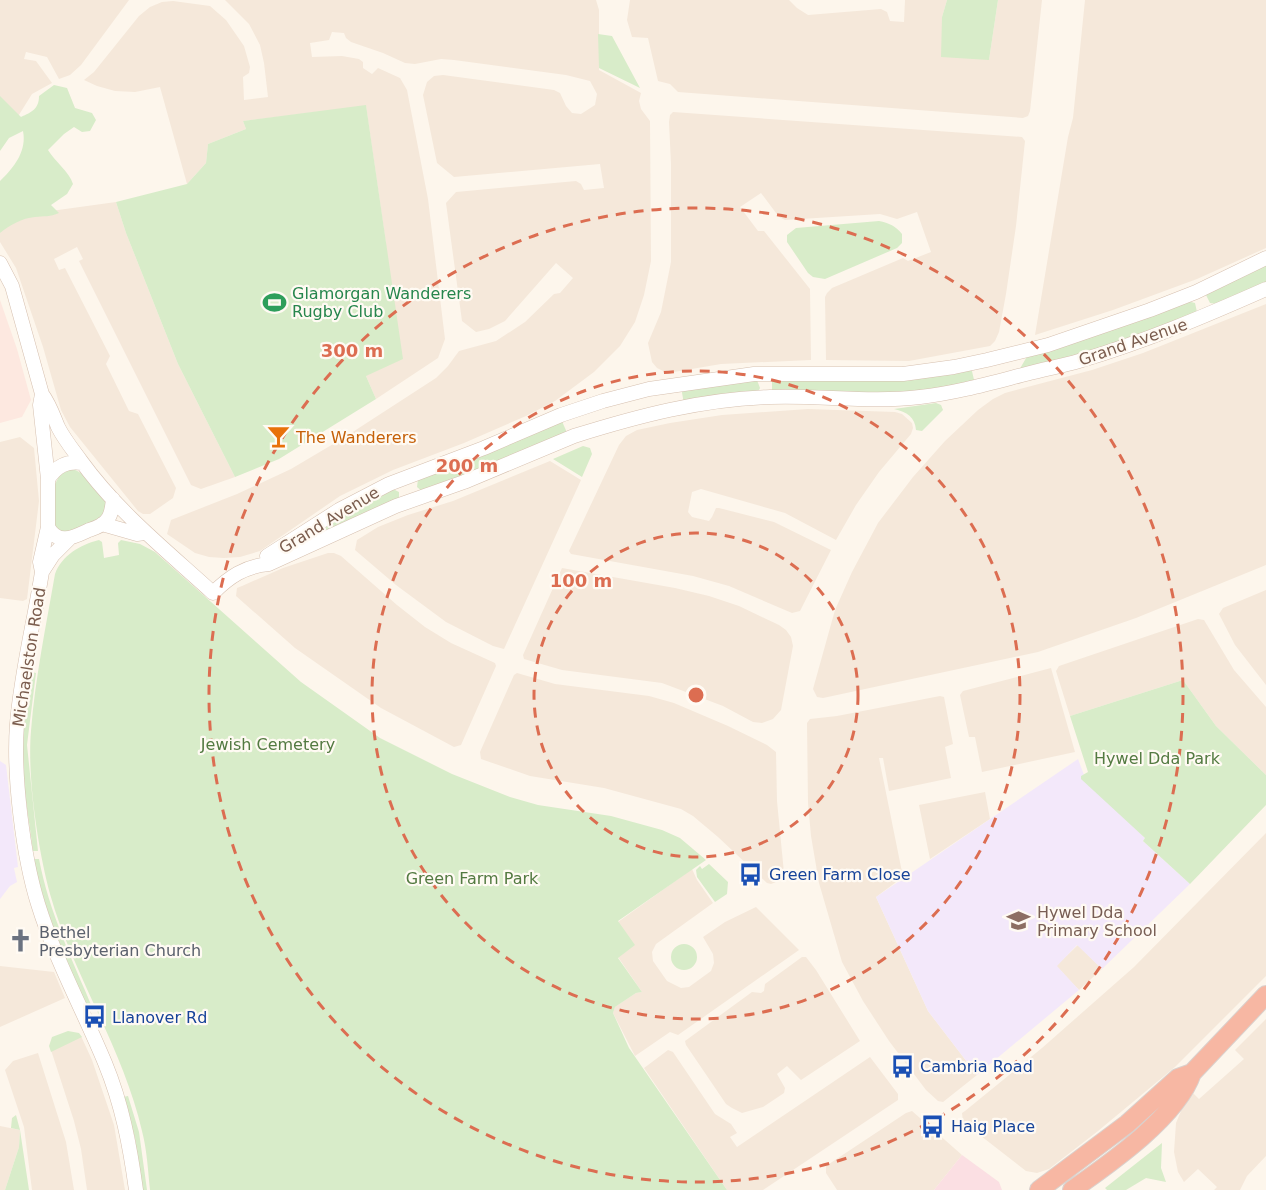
<svg xmlns="http://www.w3.org/2000/svg" width="1266" height="1190" viewBox="0 0 1266 1190" font-family="'DejaVu Sans',sans-serif">
  <style>
    .residential { fill: #f5e8da }
    .commercial { fill: #fde8e0 }
    .education { fill: #f3e8fa }
    .medical { fill: #fbdfe3 }
    .green { fill: #d8ecc9 }
    .lines { fill: none; stroke-linecap: round; stroke-linejoin: round }
    .secondary-casing { stroke: #d6c0b0; stroke-width: 15 }
    .highway-casing { stroke: #dad1cd; stroke-width: 20 }
    .secondary { stroke: #fff; stroke-width: 14 }
    .highway { stroke: #f7b7a3; stroke-width: 18 }
    .ring { fill: none; stroke: #dc6d51; stroke-width: 3; stroke-dasharray: 10 8 }
    .labels { text-anchor: middle; dominant-baseline: central; stroke-width: 4.5; stroke-linejoin: round; paint-order: stroke }
    .leisure-label { font-size: 16px; fill: #27864d; stroke: #fffaf3; text-anchor: start }
    .street-label { font-size: 16px; fill: #7a5c4d; stroke: #fffaf3 }
    .food-label { font-size: 16px; fill: #c56008; stroke: #fffaf3; text-anchor: start }
    .park-label { font-size: 16px; fill: #537a41; stroke: #fffaf3 }
    .transit-label { font-size: 16px; fill: #164399; stroke: #fffaf3; text-anchor: start }
    .education-label { font-size: 16px; fill: #785e54; stroke: #fffaf3; text-anchor: start }
    .worship-label { font-size: 16px; fill: #5b616d; stroke: #fffaf3; text-anchor: start }
    .centre { fill: #dc6d51; stroke: #fffaf3; stroke-width: 3 }
    .ring-label { font-size: 18px; text-anchor: middle; font-weight: bold; fill: #dc6d51; stroke: #fffaf3; stroke-width: 4.5; stroke-linejoin: round; paint-order: stroke }
  </style>
  <rect width="100%" height="100%" fill="#fdf6ec"/>
  <path class="residential" d="M0 0H129L81 65 70 75 59 79 47 57 26 52 24 59 36 61 52 83 32 94 17 118 0 104Z
    M225 0H596L599 10V70L641 93 639 101 641 109 650 121 651 261 644 295 635 322 620 346 594 372 555 401 526 416 464 443 393 470 340 496 260 551 240 557 224 558 209 557 195 553 167 534 171 520 237 494 291 469 345 437 436 378 448 366 459 351 496 341 525 322 554 294 560 293 573 278 556 263 505 321 489 329 476 332 462 321 446 203 456 192 576 181 581 184 584 190 604 188 600 164 454 177 437 163 423 95 427 82 434 76 443 75 554 90 560 93 566 106 572 113 581 114 595 105 597 94 590 81 566 75 454 60 441 59 415 64 405 63 383 53 351 42 346 38 344 33 332 32 329 40 310 43 312 57 342 56 359 59 363 62V68L372 74 378 68 400 78 407 90 428 199 445 339 438 358 376 399 366 376 386 244 366 106 243 121 246 129 208 144 206 163 187 184 160 87 135 92 115 91 97 86 84 80 94 72 139 16 150 7 162 2 173 1 210 6 226 20 244 46 250 67 249 73 243 77 244 100 268 97 264 63 260 45 249 24Z
    M630 0H789L797 8 808 15 881 9 887 12 890 21 904 22 905 0H947L942 17 989 60 998 0H1042L1030 111 1028 116 1023 118 678 92 670 84 658 81 648 38 632 37 627 20Z
    M1085 0H1266V248L1197 279 1113 310 1035 335 1068 137 1073 118Z
    M673 112 1022 137 1025 141 1016 226 1006 294 999 332 995 341 990 346 909 361 826 360 825 297 827 293 832 288 903 258 908 261 931 252 917 212 897 219 880 214 785 220 779 217 761 193 740 207 758 231H764L810 289 811 360 721 364 674 372H665L657 368 652 362 648 343 661 312 671 262V164L669 122 670 115Z
    M116 202 126 233 178 364 235 477 201 489 191 485 79 261 83 259 77 247 54 259 59 270 65 268 110 356 106 364 129 411 138 414 176 488 173 498 150 514H143L138 511 70 427 61 410 43 347 16 268 0 242V224L29 214Z
    M1266 304V565L1136 618 1038 652 823 698 817 697 813 689 835 610 852 572 878 523 913 477 945 441 978 410 993 399 1005 393 1092 370 1143 353Z
    M808 409 895 412 902 414 912 423 913 428 911 434 879 472 856 505 836 540 785 513 701 489 692 492 688 512 692 517 709 521 712 517 716 508H719L774 522 831 550 800 611 792 613 729 586 693 576 571 554 569 551 619 445 626 436 637 430 670 423 722 415Z
    M20 437 34 448 39 501 27 599 23 601 0 598V442Z
    M550 461 581 480 504 649 493 646 446 622 396 585 355 550 357 540 378 527 408 515 453 501Z
    M328 553H334L341 556 397 605 425 627 451 643 495 663 496 666 461 745 454 747 381 708 295 648 236 596 237 588 242 586 283 568Z
    M562 568 675 588 709 596 739 606 779 625 786 630 791 637 793 646 781 710 773 719 762 723 753 722 723 706 662 683 562 670 524 659 523 655Z
    M1266 590V685L1235 645 1219 614 1223 608Z
    M1198 619 1204 620 1234 670 1266 707V775L1216 726 1183 680 1070 716 1056 671 1059 666Z
    M1051 668 1075 752 982 772 975 737H969L960 695 963 691Z
    M517 673 555 684 649 696 674 703 728 726 767 745 776 752 777 801 784 873 779 881 771 884 767 883 718 837 693 816 681 809 604 788 530 776 481 759 480 752 514 675Z
    M940 696 944 697 953 744 945 747 951 778 889 791 883 758H879L903 877 876 897 928 1011 977 1075 943 1102 938 1101 926 1090 889 1041 863 1001 842 962 819 883 811 836 808 803 807 723 810 719 837 716Z
    M985 792 990 819 930 859 919 805Z
    M1266 833V976L1175 1067 1098 1131 1049 1169 1037 1173 1026 1171 963 1122 962 1113 965 1111 1042 1048 1134 967Z
    M692 869 697 880 713 903 656 944 652 952 653 961 667 981 681 988 689 987 711 971 714 963 713 954 703 937 725 922 756 907 799 950 678 1035 670 1032 635 1056 613 1013 615 1007 636 993 642 992 618 957 634 945 618 922Z
    M1078 945 1102 969 1079 990 1056 966Z
    M802 957H806L816 970 860 1041 801 1080 787 1066 777 1074 785 1088 784 1093 763 1107 742 1113 732 1108 726 1104 705 1073 686 1045 685 1041 752 992 761 993 764 991 765 984Z
    M0 966 54 972 65 998 0 1027Z
    M1266 1019V1156L1247 1176 1240 1190H1214L1217 1187 1198 1169 1184 1182 1178 1172 1174 1152 1176 1123 1181 1111 1193 1093 1199 1099 1244 1059 1235 1050Z
    M81 1036 92 1060 114 1125 125 1190H87L81 1149 74 1121 51 1050Z
    M668 1050 673 1052 715 1114 731 1124 737 1133 730 1137 737 1147 870 1057 898 1094V1100L763 1190H727L644 1068Z
    M38 1053 66 1142 74 1190H32L24 1127 5 1070 13 1061Z
    M912 1111 962 1155 934 1190H837L826 1173V1166L906 1113Z
    M0 1126 20 1130 19 1147 5 1190H0Z"/>
  <path class="commercial" d="M0 300 17 349 31 400 22 417 0 423Z"/>
  <path class="education" d="M1078 759 1084 775 1081 776 1145 838 1143 841 1190 884 1102 969 1077 945 1057 966 1079 990 977 1075 928 1011 876 897Z
    M0 761 6 765 18 867 14 868 17 882 10 886 0 899Z"/>
  <path class="medical" d="M962 1155 999 1182 1002 1190H934Z"/>
  <path class="green" d="M947 0H998L989 60 941 57 942 17Z
    M598 34 612 36 640 88 599 68Z
    M54 85 67 88 75 108 92 113 96 120 90 131 82 132 74 127 64 134 48 150C55 162 69 171 73 184L67 194 51 205 59 213C50 217 44 216 35 217 22 218 10 225 0 233V181C14 168 27 151 23 131L9 138 0 151V96L21 117C32 112 39 109 39 96Z
    M366 105 403 359 366 376 376 399 279 459 235 477 178 364 126 233 116 202 187 184 206 163 208 144 246 129 243 121Z
    M879 221C889 223 896 226 902 234V243L897 248 825 279 813 277 808 273 787 242V235L796 228Z
    M1266 264V283L1217 304 1210 303 1206 295 1208 291Z
    M1187 301 1195 303 1197 312 1112 346 1018 372 1029 353Z
    M971 367 975 384 899 396 772 390V381Z
    M757 380 760 388 758 392 684 404 681 387Z
    M936 403 941 405 943 410 922 431 916 430C915 417 907 412 894 409Z
    M561 419 568 435 424 493 417 487 418 479Z
    M583 446 590 448 592 454 582 477 553 459Z
    M72 469C82 470 105 494 106 504 107 509 104 514 102 519L72 532 57 531 54 523 55 484 62 471Z
    M393 489 399 492V499L320 533 319 532 320 527Z
    M99 540 102 542 104 558 119 555 118 543 121 540 140 544 155 552 301 682 380 738 452 774 510 797 538 805 611 816 662 830 680 838 706 860 618 921 635 945 618 958 642 992 636 993 615 1007 613 1013 629 1048 727 1190H150C148 1171 147 1150 142 1131 123 1048 73 975 50 894 38 849 27 777 31 731 35 679 46 626 55 574 62 555 80 545 99 540Z
    M31 672 36 673 27 745 38 851H33C29 818 22 784 22 750 22 724 27 698 31 672Z
    M1183 680 1216 726 1266 775V805L1190 884 1143 841 1145 838 1081 779V776L1088 772 1070 716Z
    M34 859H39C49 912 72 959 93 1009L88 1010C67 960 44 913 34 859Z
    M709 864 728 882 727 894 715 902 697 877 696 870 700 866 702 869Z
    M671 957a13 13 0 1 1 26 0a13 13 0 1 1-26 0Z
    M68 1031 79 1033 82 1037 51 1052 49 1046 52 1037Z
    M128 1096 139 1132 147 1190H141L135 1138 123 1097Z
    M16 1115 20 1130 29 1190H5L19 1147 20 1130 11 1128 12 1118Z
    M1162 1143 1161 1168 1166 1182 1146 1178 1126 1190H1107L1105 1188Z"/>
  <g class="lines">
    <defs>
      <path id="secondary" d="M0 263 12 286 42 394C50 405 53 415 58 427 64 439 73 450 81 461 118 512 167 551 213 593 229 577 245 566 269 564L396 506 464 482 574 436C638 416 702 399 770 397 820 395 870 403 920 397 956 393 991 383 1026 374 1044 369 1062 366 1079 361 1144 342 1205 316 1266 289
        M42 394 40 405 48 479V527C58 546 74 537 89 530 95 528 102 526 106 521 112 515 112 507 113 499
        M48 479C57 466 66 461 82 463
        M102 524 137 534 145 533
        M48 527 40 562 42 572C34 623 21 673 17 724 13 775 23 856 38 904 55 959 83 1010 105 1063 122 1104 130 1146 136 1190
        M267 556 339 510 389 484 484 448 561 415 603 401 649 389 754 374H903L954 367 987 360 1048 345 1150 310 1196 292 1266 258
        M42 572 53 555 69 539"/>
      <path id="highway" d="M1039 1190 1127 1124 1178 1078 1192 1073
        M1072 1190C1109 1164 1177 1117 1192 1073L1266 995"/>
    </defs>
    <use href="#secondary" class="secondary-casing"/>
    <use href="#highway" class="highway-casing"/>
    <use href="#secondary" class="secondary"/>
    <use href="#highway" class="highway"/>
  </g>
  <g class="ring">
    <circle cx="696" cy="695" r="162"/>
    <circle cx="696" cy="695" r="324"/>
    <circle cx="696" cy="695" r="487"/>
  </g>
  <defs>
    <symbol id="stadium-bare" viewBox="-9 -9 18 18"><path d="M0-5a6.5 5 0 1 0 0 10a6.5 5 0 1 0 0-10ZM-3.5-1.8h7v3.6h-7Z" fill="#2e9e5b" stroke="#fffaf3" stroke-width="2.5" paint-order="stroke"/></symbol>
    <symbol id="bar-bare" viewBox="-9 -9 18 18"><path d="M-6-5H6L.8 .8V4.5H3.5V6h-7V4.5H-.8V.8Z" fill="#e8710a" stroke="#fffaf3" stroke-width="2.5" paint-order="stroke"/></symbol>
    <symbol id="bus-bare" viewBox="-9 -9 18 18"><path d="M-5-6H5V4H4V6H2V4H-2V6H-4V4H-5ZM-3.5-4V0h7V-4ZM-3.5 1.2v1.5H-2V1.2ZM2 1.2v1.5H3.5V1.2Z" fill="#1a4fb4" stroke="#fffaf3" stroke-width="2.5" paint-order="stroke"/></symbol>
    <symbol id="school-bare" viewBox="-9 -9 18 18"><path d="M0-5L7-2L0 1L-7-2ZM-4 1L0 2.5L4 1V4Q0 6-4 4Z" fill="#8d6e63" stroke="#fffaf3" stroke-width="2.5" paint-order="stroke"/></symbol>
    <symbol id="church-bare" viewBox="-9 -9 18 18"><path d="M-1.2-6h2.4v3.5h3.3v2.4h-3.3V6h-2.4V-.1h-3.3v-2.4h3.3Z" fill="#6b7280" stroke="#fffaf3" stroke-width="2.5" paint-order="stroke"/></symbol>
  </defs>
  <g fill-rule="evenodd">
    <use href="#stadium-bare" x="258" y="286" width="33" height="33"/>
    <use href="#bar-bare" x="262" y="420" width="33" height="33"/>
    <use href="#bus-bare" x="734" y="858" width="33" height="33"/>
    <use href="#school-bare" x="1002" y="904" width="33" height="33"/>
    <use href="#church-bare" x="4" y="924" width="33" height="33"/>
    <use href="#bus-bare" x="78" y="1000" width="33" height="33"/>
    <use href="#bus-bare" x="886" y="1050" width="33" height="33"/>
    <use href="#bus-bare" x="916" y="1110" width="33" height="33"/>
  </g>
  <g class="labels">
    <g class="leisure-label">
      <text x="292" y="293">Glamorgan Wanderers<tspan x="292" dy="18">Rugby Club</tspan></text>
    </g>
    <g class="street-label">
      <text transform="translate(1133 342) rotate(-19)">Grand Avenue</text>
      <text transform="translate(329 520) rotate(-31)">Grand Avenue</text>
      <text transform="translate(29 657) rotate(-81)">Michaelston Road</text>
    </g>
    <g class="food-label">
      <text x="296" y="437">The Wanderers</text>
    </g>
    <g class="park-label">
      <text x="268" y="744">Jewish Cemetery</text>
      <text x="1157" y="758">Hywel Dda Park</text>
      <text x="472" y="878">Green Farm Park</text>
    </g>
    <g class="transit-label">
      <text x="769" y="874">Green Farm Close</text>
      <text x="112" y="1017">Llanover Rd</text>
      <text x="920" y="1066">Cambria Road</text>
      <text x="951" y="1126">Haig Place</text>
    </g>
    <g class="education-label">
      <text x="1037" y="912">Hywel Dda<tspan x="1037" dy="18">Primary School</tspan></text>
    </g>
    <g class="worship-label">
      <text x="39" y="932">Bethel<tspan x="39" dy="18">Presbyterian Church</tspan></text>
    </g>
  </g>
  <circle cx="696" cy="695" r="9" class="centre"/>
  <g class="ring-label">
    <text x="352" y="357">300 m</text>
    <text x="467" y="472">200 m</text>
    <text x="581" y="587">100 m</text>
  </g>
</svg>
